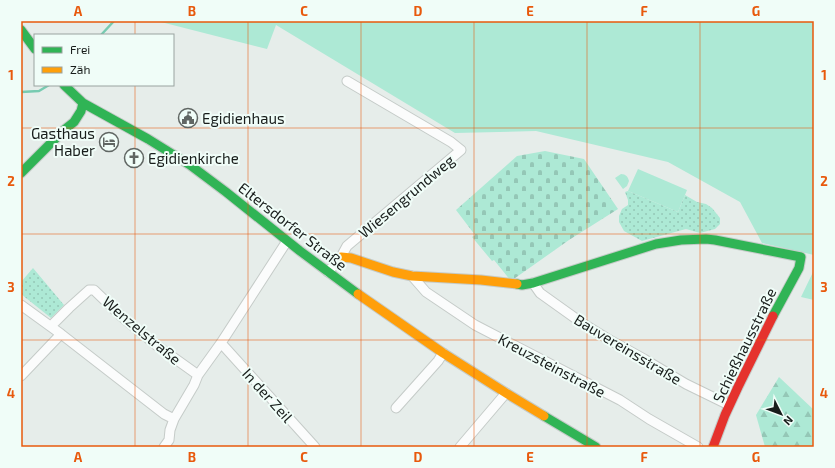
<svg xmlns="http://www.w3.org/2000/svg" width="835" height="468" viewBox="0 0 835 468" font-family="'Exo 2',sans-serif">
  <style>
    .grass { fill: #ade9d5 }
    .forest { fill: url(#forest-firs) }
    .cemetery { fill: url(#cemetery-stones) }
    .park { fill: url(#park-dots) }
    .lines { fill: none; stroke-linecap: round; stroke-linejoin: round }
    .stream { stroke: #77cbb1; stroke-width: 2.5 }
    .street-casing { stroke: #c5cbc8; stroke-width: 11 }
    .fast-casing { stroke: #c5cbc8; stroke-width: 11 }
    .slow-casing { stroke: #c5cbc8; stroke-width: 11 }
    .jam-casing { stroke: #c5cbc8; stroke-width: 11 }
    .street { stroke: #fbfcfc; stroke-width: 9 }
    .fast { stroke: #30b455; stroke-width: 9 }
    .slow { stroke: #ff9f0a; stroke-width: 9 }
    .jam { stroke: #e5322d; stroke-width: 9 }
    .grid { fill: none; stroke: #e8590c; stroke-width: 1; stroke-opacity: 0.55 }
    .labels { text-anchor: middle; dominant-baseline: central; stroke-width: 4; stroke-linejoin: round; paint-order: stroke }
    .poi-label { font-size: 15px; fill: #181d1b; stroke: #f0fdf8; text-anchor: start }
    .street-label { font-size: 15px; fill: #181d1b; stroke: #f0fdf8 }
    .neatline { fill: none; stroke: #e8590c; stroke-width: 1.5 }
    .grid-label { font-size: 13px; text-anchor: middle; font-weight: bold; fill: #e8590c }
  </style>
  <defs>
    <pattern id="forest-firs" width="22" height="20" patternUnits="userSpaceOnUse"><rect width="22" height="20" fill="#ade9d5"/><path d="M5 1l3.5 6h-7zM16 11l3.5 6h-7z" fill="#94c7b6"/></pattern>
    <pattern id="cemetery-stones" width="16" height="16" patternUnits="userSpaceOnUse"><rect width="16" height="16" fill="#ade9d5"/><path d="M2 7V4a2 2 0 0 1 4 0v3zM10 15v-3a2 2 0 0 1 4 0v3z" fill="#94c7b6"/></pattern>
    <pattern id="park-dots" width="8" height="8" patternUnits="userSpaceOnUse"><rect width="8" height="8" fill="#ade9d5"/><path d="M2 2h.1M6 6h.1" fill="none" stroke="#94c7b6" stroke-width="1.8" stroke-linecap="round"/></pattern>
  </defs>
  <rect width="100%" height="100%" fill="#e6edea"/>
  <path class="grass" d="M157 21H814V255L762 243 740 202 668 162 536 131 455 133 276 25 267 49Z
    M638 169 687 190 678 212 628 191Z
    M621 174C626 174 628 177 629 181L627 186 623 189 615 178Z
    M814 270V300L801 297Z"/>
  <path class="forest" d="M779 377 814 410V447H765L756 415Z"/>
  <path class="cemetery" d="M545 151 584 159 618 209 569 240 511 281 494 260 492 261 472 237 475 235 456 210 517 156Z"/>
  <path class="park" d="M628 191 678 212 685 195 697 202 706 204 712 208 720 218V224L715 229 700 233 686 229 642 241 624 231 619 222V216L622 209 628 205V200L625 192Z
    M33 268 64 305 51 318 21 294V282Z"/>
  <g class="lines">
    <path class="stream" d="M101 35 114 21
      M21 92 39 91 49 85"/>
    <defs>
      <path id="street" d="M328 272 341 257 347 246 461 150 451 142 347 81
        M412 276 426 292 475 325 620 400 649 419 698 447
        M533 283 540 293 582 323 608 339 644 359 686 384 729 405
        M21 305 61 334 164 414 174 419
        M51 326 69 308 89 290H94L121 316 156 345 198 375
        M221 343 315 447
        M21 376 61 334
        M396 408 438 361 443 353
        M164 447 169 440 170 430 174 419 194 385 198 375 221 343 287 241
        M460 447 506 393"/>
      <path id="fast" d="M21 30 35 49
        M64 85 83 103 148 139 190 165 226 192 300 251 358 294
        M21 173 64 130 74 122 81 111 83 103
        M517 284 522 285 533 283 656 244 681 240 706 239 715 240 801 257 799 268 773 316
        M544 416 596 447"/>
      <path id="slow" d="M341 257 351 258 393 272 412 276 481 280 517 284
        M358 294 443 353 506 393 544 416"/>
      <path id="jam" d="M713 447 725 415 738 387 773 316"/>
    </defs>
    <use href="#street" class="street-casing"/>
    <use href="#fast" class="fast-casing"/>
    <use href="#slow" class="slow-casing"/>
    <use href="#jam" class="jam-casing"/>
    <use href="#street" class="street"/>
    <use href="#fast" class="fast"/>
    <use href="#slow" class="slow"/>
    <use href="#jam" class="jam"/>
  </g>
  <path class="grid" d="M135 21V35M248 21V447M361 21V447M474 21V447M587 21V447M700 21V447M135 85V447M21 128H814M21 234H814M21 340H814"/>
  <defs>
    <symbol id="civic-ring" viewBox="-11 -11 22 22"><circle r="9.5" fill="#f0fdf8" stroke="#606663" stroke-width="1.5"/><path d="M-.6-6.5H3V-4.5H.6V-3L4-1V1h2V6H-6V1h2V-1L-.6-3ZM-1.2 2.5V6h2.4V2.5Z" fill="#606663"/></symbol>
    <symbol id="hotel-ring" viewBox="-11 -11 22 22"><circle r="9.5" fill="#f0fdf8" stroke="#606663" stroke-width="1.5"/><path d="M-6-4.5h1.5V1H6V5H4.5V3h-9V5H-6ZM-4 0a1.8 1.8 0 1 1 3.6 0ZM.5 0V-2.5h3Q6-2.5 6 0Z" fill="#606663"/></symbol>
    <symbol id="church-ring" viewBox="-11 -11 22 22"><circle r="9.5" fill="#f0fdf8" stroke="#606663" stroke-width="1.5"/><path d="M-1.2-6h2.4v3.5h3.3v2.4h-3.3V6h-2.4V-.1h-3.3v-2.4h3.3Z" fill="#606663"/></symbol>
  </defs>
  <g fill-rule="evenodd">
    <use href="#civic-ring" x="177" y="107" width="22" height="22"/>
    <use href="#hotel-ring" x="98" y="131" width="22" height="22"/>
    <use href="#church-ring" x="123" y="147" width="22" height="22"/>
  </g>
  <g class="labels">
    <g class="poi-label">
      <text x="202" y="118">Egidienhaus</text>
      <text x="95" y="133" text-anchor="end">Gasthaus<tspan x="95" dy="17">Haber</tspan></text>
      <text x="148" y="158">Egidienkirche</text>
    </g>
    <g class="street-label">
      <text transform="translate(406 196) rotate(-40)">Wiesengrundweg</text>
      <text transform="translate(293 226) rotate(38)">Eltersdorfer Straße</text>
      <text transform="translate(142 330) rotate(40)">Wenzelstraße</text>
      <text transform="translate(744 345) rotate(-64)">Schießhausstraße</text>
      <text transform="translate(628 349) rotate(31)">Bauvereinsstraße</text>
      <text transform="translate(552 365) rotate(28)">Kreuzsteinstraße</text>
      <text transform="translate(268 395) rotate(48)">In der Zeil</text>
    </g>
  </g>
  <rect width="835" height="468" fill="none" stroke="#f0fdf8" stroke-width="44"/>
  <rect x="34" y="34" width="140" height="52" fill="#f0fdf8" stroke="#9aa3a0"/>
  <rect x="42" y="47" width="20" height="6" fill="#30b455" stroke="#9aa3a0"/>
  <text x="70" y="54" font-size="12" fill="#181d1b">Frei</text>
  <rect x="42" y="67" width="20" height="6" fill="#ff9f0a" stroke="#9aa3a0"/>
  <text x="70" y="74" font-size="12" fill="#181d1b">Zäh</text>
  <g transform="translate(781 414) rotate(132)" stroke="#f0fdf8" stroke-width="3" paint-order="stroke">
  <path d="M0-3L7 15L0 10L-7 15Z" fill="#181d1b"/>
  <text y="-6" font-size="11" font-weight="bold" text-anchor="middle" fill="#181d1b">N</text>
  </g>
  <rect x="22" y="22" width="791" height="424" class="neatline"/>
  <g class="grid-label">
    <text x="78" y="16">A</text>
    <text x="192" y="16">B</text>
    <text x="304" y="16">C</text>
    <text x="418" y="16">D</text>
    <text x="530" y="16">E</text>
    <text x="644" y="16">F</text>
    <text x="756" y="16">G</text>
    <text x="11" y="80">1</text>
    <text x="824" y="80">1</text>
    <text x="11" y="186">2</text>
    <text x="824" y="186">2</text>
    <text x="11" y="292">3</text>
    <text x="824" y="292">3</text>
    <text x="11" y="398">4</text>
    <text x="824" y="398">4</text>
    <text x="78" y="462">A</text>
    <text x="192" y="462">B</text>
    <text x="304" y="462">C</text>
    <text x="418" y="462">D</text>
    <text x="530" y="462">E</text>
    <text x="644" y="462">F</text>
    <text x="756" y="462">G</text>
  </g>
</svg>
